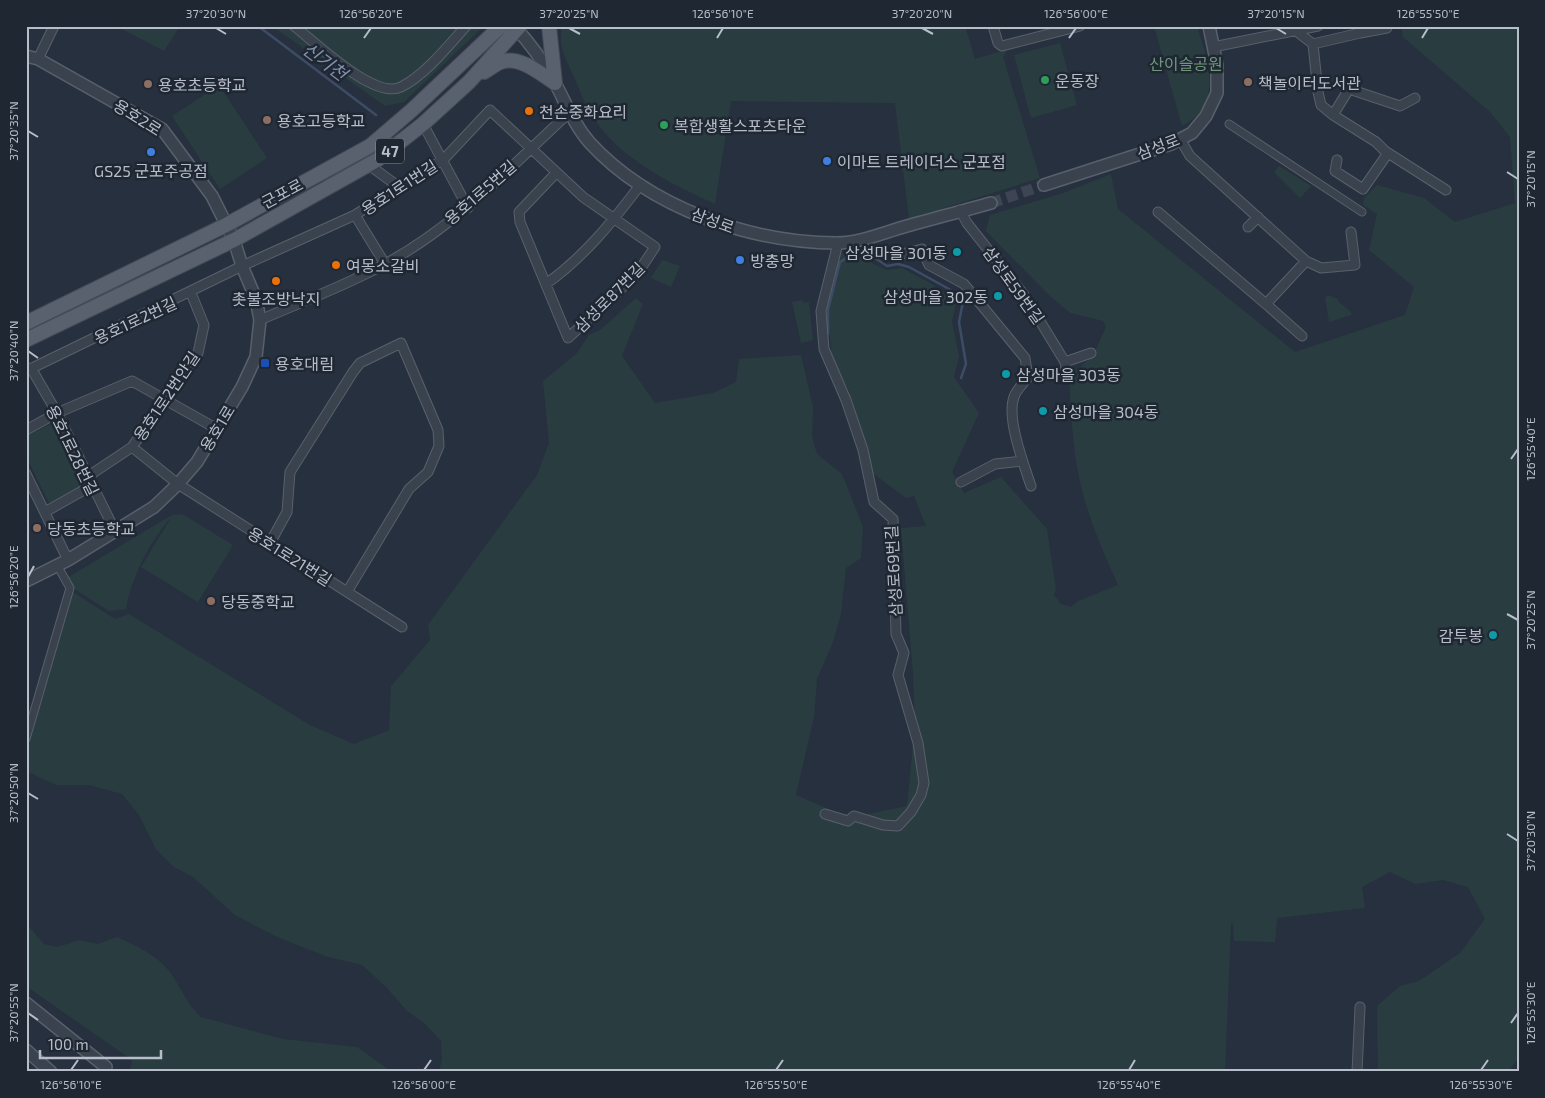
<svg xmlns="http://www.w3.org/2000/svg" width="1545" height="1098" viewBox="0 0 1545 1098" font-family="'Exo 2','Noto Sans KR',sans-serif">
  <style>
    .green { fill: #293d40 }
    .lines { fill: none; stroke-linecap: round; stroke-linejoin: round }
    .stream { stroke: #3d4c66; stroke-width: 2.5 }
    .tertiary-tunnel { stroke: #3d4553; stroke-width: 11; stroke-dasharray: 11 5.5; stroke-linecap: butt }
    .pedestrian-casing { stroke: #58606c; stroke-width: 9 }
    .minor-casing { stroke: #58606c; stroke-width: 11 }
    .tertiary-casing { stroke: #58606c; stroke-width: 14 }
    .primary-casing { stroke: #444b57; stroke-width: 16 }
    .pedestrian { stroke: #3a424e; stroke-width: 7 }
    .minor { stroke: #3a424e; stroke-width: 9 }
    .tertiary { stroke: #3a424e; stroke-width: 11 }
    .primary { stroke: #59616e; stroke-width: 14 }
    .ticks { fill: none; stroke: #b7bdc9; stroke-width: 2 }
    .leisure-dot { fill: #2e9e5b; stroke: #1f2733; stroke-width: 2 }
    .education-dot { fill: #8d6e63; stroke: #1f2733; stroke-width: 2 }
    .food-dot { fill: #e8710a; stroke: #1f2733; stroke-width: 2 }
    .shop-dot { fill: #3f7fe0; stroke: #1f2733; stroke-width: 2 }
    .culture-dot { fill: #0f9aa8; stroke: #1f2733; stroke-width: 2 }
    .transit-dot { fill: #1a4fb4; stroke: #1f2733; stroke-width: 2 }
    .labels { text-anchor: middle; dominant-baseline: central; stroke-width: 5; stroke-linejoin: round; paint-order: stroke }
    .shield { fill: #1f2733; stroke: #89909c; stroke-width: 1 }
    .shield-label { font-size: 15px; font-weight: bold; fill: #b7bdc9 }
    .park-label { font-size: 16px; fill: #6f987b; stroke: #1f2733 }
    .poi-label { font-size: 16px; fill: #b7bdc9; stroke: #1f2733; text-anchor: start }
    .street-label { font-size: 16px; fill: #b7bdc9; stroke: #1f2733 }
    .water-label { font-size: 18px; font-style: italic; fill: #8092ae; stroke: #1f2733 }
    .neatline { fill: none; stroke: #b7bdc9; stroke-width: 2 }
    .ticks-label { font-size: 12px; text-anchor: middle; fill: #b7bdc9 }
  </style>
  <rect width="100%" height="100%" fill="#27303e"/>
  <path class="green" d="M116 26H180L164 51Z
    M272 26H484L404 102 385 106Z
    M562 26H965L975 59 1008 49 1003 57 1040 178 909 219 895 103 731 101 715 204C672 184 617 158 592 115 585 103 579 90 574 77 565 57 558 48 562 26Z
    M1154 26H1197C1208 61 1224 104 1182 126Z
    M1401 26H1519V1057L1508 1072H1378L1377 1006 1400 986 1419 981 1460 953 1485 919 1468 887 1443 880 1415 884 1390 872 1362 887 1365 908 1277 918 1275 942 1234 941 1233 923H1231L1225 1072H439L442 1059 441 1041 425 1024 407 1011 386 987 362 965 325 956 275 936 235 915 193 877 174 867 156 849 139 815 122 794 89 785H56L26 771V755L73 592 115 619 129 614 310 725 354 744 389 730 391 686 430 640 428 625 537 475 549 443 543 381 577 353 589 335 600 330 636 298 643 304 622 356 655 403 713 393 736 382 739 359 801 355 813 407 812 436 817 454 842 474 863 527 861 558 846 568 841 614 833 642 817 679 814 717 796 795 849 818 907 806 915 724 913 674 901 528 926 526 914 496 906 498 871 472 848 389 832 357 826 301 836 259 844 251 862 250 873 264 887 270 902 268 932 284 956 303 952 322 959 356 954 377 979 413 952 472 964 493 1001 477 1047 529 1056 590 1054 595 1061 604 1071 607 1078 601 1118 585C1102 549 1085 511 1078 472 1072 440 1071 408 1069 376L1093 356 1106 327 1103 321 1070 313 1051 297 986 231 990 215 1066 192 1111 174 1118 209 1295 352 1405 315 1414 287 1369 250 1377 214 1363 205 1364 198 1377 185 1424 198 1455 222 1515 203 1510 137 1490 112 1403 37Z
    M1060 43 1077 105 1031 118 1014 55Z
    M219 85 267 158 220 189 172 116Z
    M1279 166 1311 186 1300 198 1274 172Z
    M662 260 680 266 671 287 651 278Z
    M1328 295 1338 299V301L1351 312V315L1329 322 1325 298Z
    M802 300 804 303 809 302 813 340 801 343 792 302Z
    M51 424 57 425 85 484 53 504 49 503 26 456V436Z
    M182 514 233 545 198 602 141 567 172 516C150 542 132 575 126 609L109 611 71 587 67 578 172 515Z
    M26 923 44 944 58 947 79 940 98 944 117 937C136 946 156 954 170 972 181 987 186 1004 201 1017L283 1039 357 1047 392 1072H130L132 1060 26 986Z"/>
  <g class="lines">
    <path class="stream" d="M258 26 376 115
      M828 334V310L840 262 855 253 869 254 887 266 898 264 909 267 949 289 963 302 959 322 966 364 961 378"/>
    <path class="tertiary-tunnel" d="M991 203 1044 185"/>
    <defs>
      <path id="pedestrian" d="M1229 124 1362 212
        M26 739 70 588 57 565"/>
      <path id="minor" d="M294 26C315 42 374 100 401 87 424 76 449 45 466 26
        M993 26 998 43 1002 46 1080 26
        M1359 26 1360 33 1387 28 1386 26
        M1296 31 1313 44 1360 33
        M1313 44 1318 92 1321 105 1333 115 1376 142 1385 151 1446 190
        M1213 47 1318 26
        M38 59 54 26
        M1271 84 1317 83
        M1333 115 1349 89 1400 106 1415 98
        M423 124 468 208
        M1337 160 1335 171 1363 189 1388 153
        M369 165 399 187
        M960 210 967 223 1024 295 1065 362 1091 353
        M1158 212 1266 304 1306 261 1190 156 1180 139
        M355 215 385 264
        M1248 227 1258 217
        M898 255 922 249 929 265 964 284 1025 358 1028 377
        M1306 261 1321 268 1355 265 1351 232
        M546 284C584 257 613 221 641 184
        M1266 304 1302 336
        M260 320C301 302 345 286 385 264 456 226 511 166 569 113
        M31 368 57 413 115 531
        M26 371 242 266 355 215 444 159 490 110 583 197 655 247 637 274 568 338 520 222 519 212 556 173
        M26 430 57 413 132 381 217 429
        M132 447 178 484 402 627
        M26 474 68 560
        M87 477 132 447 198 353 204 325 191 293
        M961 482 995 464 1022 461
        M1031 486C1024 465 1006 418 1014 397 1016 390 1024 383 1028 377L1067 372 1065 362
        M45 512 91 486
        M270 543 287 512 290 472 353 372 360 363 401 343 438 430 439 446 428 472 409 489 347 592
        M825 814 848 821 854 816 883 825 898 826 911 812 921 795 924 783 918 743 898 675 904 653 896 634 893 519 874 502 863 450 846 400 824 349 821 311 838 243
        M1357 1072 1360 1007"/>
      <path id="tertiary" d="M514 26C530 43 543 61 554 81 566 103 574 125 590 143 650 208 751 243 837 243 860 243 885 232 907 226 935 218 963 211 991 203
        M26 56 38 59 162 129 212 196 234 240 242 266 256 299 260 320 256 357 242 387 197 462 178 484 154 507 68 560 26 581
        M1044 185 1171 144 1192 133 1206 116 1217 93V65L1209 26
        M26 1003 106 1067
        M26 1050 51 1072"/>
      <path id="primary" d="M549 26 555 83
        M484 72C490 69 495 64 501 62 519 55 541 74 555 83
        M26 323 226 225 370 146 412 110 501 26
        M26 340 234 240 377 160 423 124 469 82 520 26"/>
    </defs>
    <use href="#pedestrian" class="pedestrian-casing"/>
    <use href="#minor" class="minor-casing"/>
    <use href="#tertiary" class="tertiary-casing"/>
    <use href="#primary" class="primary-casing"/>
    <use href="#pedestrian" class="pedestrian"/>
    <use href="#minor" class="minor"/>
    <use href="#tertiary" class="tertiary"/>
    <use href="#primary" class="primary"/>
  </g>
  <path class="ticks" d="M216 28 226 34M569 28 580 34M922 28 933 34M1276 28 1286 34M364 38 371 28M717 38 723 28M1069 38 1076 28M1422 38 1428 28M28 131 38 137M1507 172 1518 179M28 351 38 358M1511 459 1518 449M28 577 34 566M1507 614 1518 620M28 793 38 799M1507 834 1518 841M28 1013 38 1020M1511 1023 1518 1013M71 1070 78 1060M424 1070 431 1060M776 1070 783 1060M1129 1070 1135 1060M1481 1070 1488 1060"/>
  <g class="leisure-dot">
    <circle cx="1045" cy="80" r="5"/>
    <circle cx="664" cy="125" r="5"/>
  </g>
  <g class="education-dot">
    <circle cx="1248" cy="82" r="5"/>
    <circle cx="148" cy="84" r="5"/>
    <circle cx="267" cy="120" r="5"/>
    <circle cx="37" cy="528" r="5"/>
    <circle cx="211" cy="601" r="5"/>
  </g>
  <g class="food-dot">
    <circle cx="529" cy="111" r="5"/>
    <circle cx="336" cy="265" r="5"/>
    <circle cx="276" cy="281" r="5"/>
  </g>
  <g class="shop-dot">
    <circle cx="151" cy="152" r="5"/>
    <circle cx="827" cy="161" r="5"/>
    <circle cx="740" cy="260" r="5"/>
  </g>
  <g class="culture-dot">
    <circle cx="957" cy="252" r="5"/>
    <circle cx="998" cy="296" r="5"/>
    <circle cx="1006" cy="374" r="5"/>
    <circle cx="1043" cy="411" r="5"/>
    <circle cx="1493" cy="635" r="5"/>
  </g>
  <rect class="transit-dot" x="260" y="358" width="10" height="10" rx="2.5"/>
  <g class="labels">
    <rect class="shield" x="376" y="138.5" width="28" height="25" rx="4"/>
    <g class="shield-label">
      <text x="390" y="151">47</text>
    </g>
    <g class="park-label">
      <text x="1186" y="63">산이슬공원</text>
    </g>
    <g class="poi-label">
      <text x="1055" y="80">운동장</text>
      <text x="1258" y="82">책놀이터도서관</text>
      <text x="158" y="84">용호초등학교</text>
      <text x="539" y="111">천손중화요리</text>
      <text x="277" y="120">용호고등학교</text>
      <text x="674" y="125">복합생활스포츠타운</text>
      <text x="837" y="161">이마트 트레이더스 군포점</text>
      <text x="151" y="170" text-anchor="middle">GS25 군포주공점</text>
      <text x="947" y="252" text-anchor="end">삼성마을 301동</text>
      <text x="750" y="260">방충망</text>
      <text x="346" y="265">여몽소갈비</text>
      <text x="988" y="296" text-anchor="end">삼성마을 302동</text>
      <text x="276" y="298" text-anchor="middle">촛불조방낙지</text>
      <text x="275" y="363">용호대림</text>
      <text x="1016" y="374">삼성마을 303동</text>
      <text x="1053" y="411">삼성마을 304동</text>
      <text x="47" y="528">당동초등학교</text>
      <text x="221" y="601">당동중학교</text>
      <text x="1483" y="635" text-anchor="end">감투봉</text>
    </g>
    <g class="street-label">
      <text transform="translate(138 117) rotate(32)">용호2로</text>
      <text transform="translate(1158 146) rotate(-21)">삼성로</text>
      <text transform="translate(399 187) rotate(-33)">용호1로1번길</text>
      <text transform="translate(480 192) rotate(-41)">용호1로5번길</text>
      <text transform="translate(282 193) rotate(-28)">군포로</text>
      <text transform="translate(713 220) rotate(20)">삼성로</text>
      <text transform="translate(1014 285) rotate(54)">삼성로59번길</text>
      <text transform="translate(609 297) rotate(-45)">삼성로87번길</text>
      <text transform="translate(135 320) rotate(-25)">용호1로2번길</text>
      <text transform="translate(166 396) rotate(-56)">용호1로2번안길</text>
      <text transform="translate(217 428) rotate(-59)">용호1로</text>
      <text transform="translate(73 450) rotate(64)">용호1로28번길</text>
      <text transform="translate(290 556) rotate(32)">용호1로21번길</text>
      <text transform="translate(893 571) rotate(-93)">삼성로69번길</text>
    </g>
    <g class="water-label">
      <text transform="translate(325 61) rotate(37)">신기천</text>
    </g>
  </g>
  <rect width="1545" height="1098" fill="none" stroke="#1f2733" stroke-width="55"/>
  <path d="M40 1050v8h121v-8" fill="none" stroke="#b7bdc9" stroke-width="2.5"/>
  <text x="48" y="1050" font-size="15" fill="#b7bdc9" stroke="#1f2733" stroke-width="4" paint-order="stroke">100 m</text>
  <rect x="28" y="28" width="1490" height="1042" class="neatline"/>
  <g class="ticks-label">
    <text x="216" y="18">37°20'30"N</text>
    <text x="371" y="18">126°56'20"E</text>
    <text x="569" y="18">37°20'25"N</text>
    <text x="723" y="18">126°56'10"E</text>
    <text x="922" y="18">37°20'20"N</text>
    <text x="1076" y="18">126°56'00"E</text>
    <text x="1276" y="18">37°20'15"N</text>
    <text x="1428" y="18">126°55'50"E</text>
    <text transform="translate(14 131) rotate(-90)" y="4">37°20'35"N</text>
    <text transform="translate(1531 179) rotate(-90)" y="4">37°20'15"N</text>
    <text transform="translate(14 351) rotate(-90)" y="4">37°20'40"N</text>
    <text transform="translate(1531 449) rotate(-90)" y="4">126°55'40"E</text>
    <text transform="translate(14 577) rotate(-90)" y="4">126°56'20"E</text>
    <text transform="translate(1531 620) rotate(-90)" y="4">37°20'25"N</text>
    <text transform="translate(14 793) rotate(-90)" y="4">37°20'50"N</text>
    <text transform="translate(1531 841) rotate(-90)" y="4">37°20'30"N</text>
    <text transform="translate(1531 1013) rotate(-90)" y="4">126°55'30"E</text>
    <text transform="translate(14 1013) rotate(-90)" y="4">37°20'55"N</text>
    <text x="71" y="1089">126°56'10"E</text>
    <text x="424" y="1089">126°56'00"E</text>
    <text x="776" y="1089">126°55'50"E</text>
    <text x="1129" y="1089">126°55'40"E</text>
    <text x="1481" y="1089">126°55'30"E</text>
  </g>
</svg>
